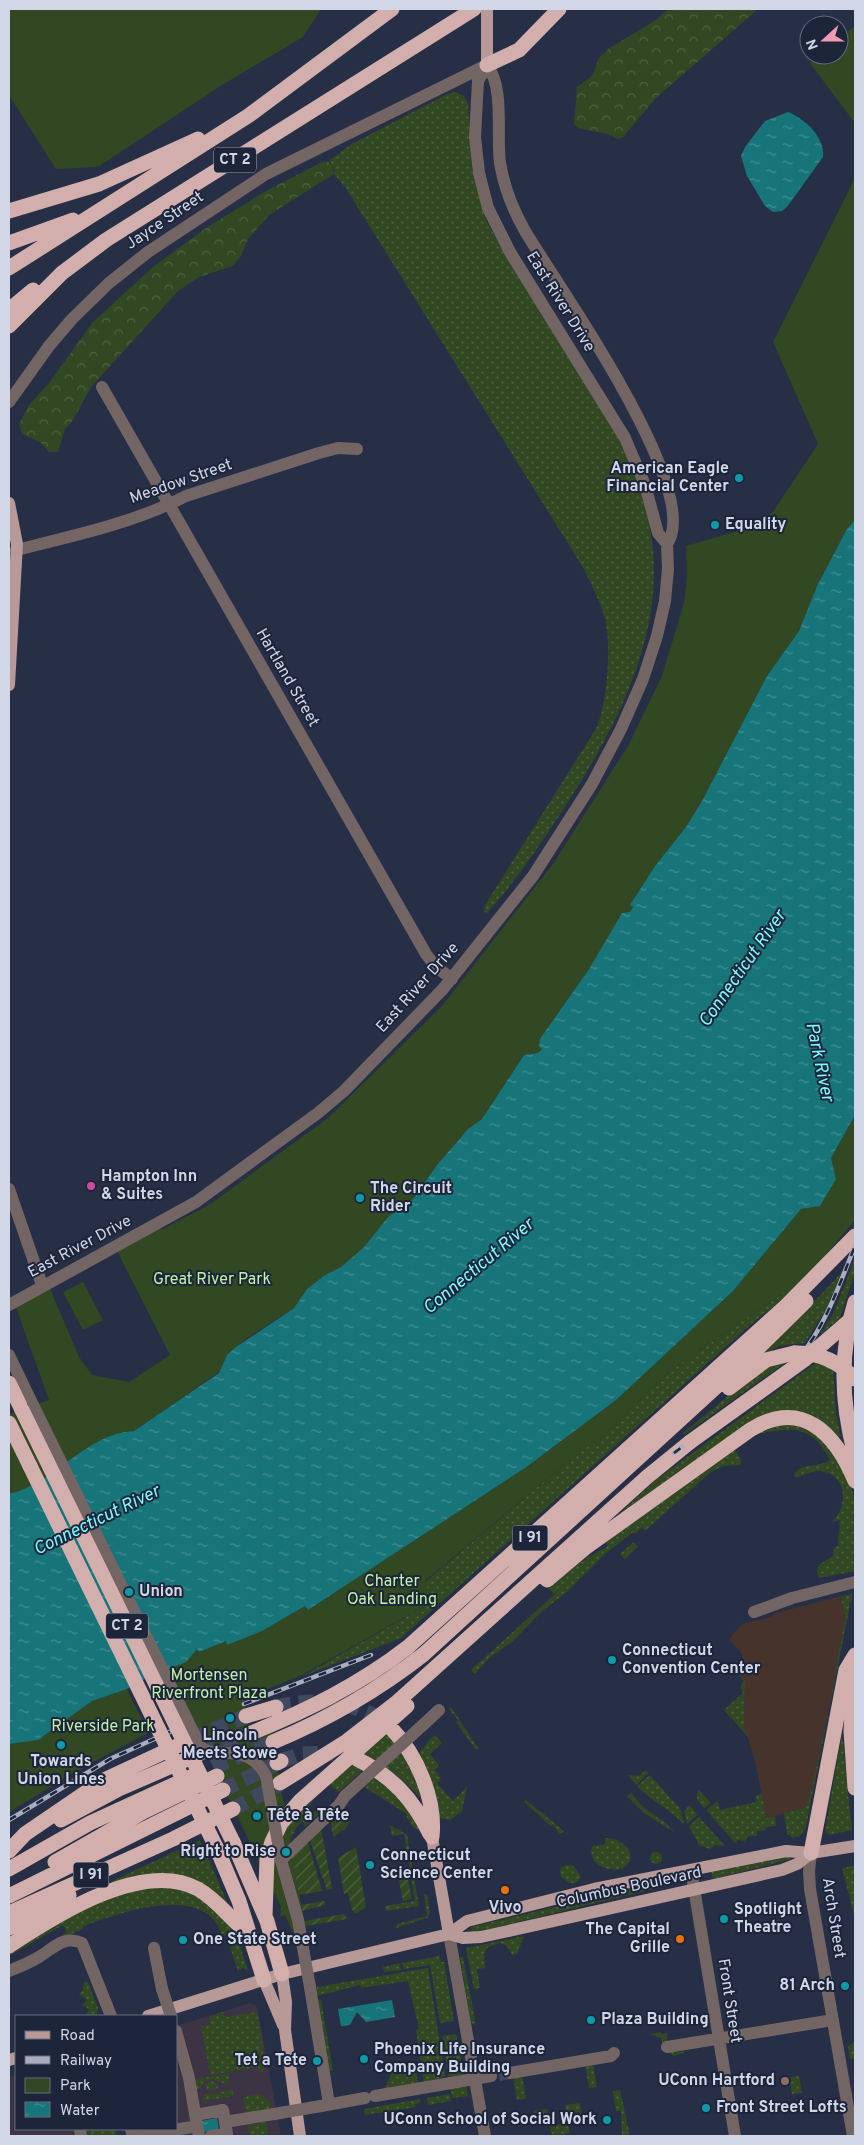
<svg xmlns="http://www.w3.org/2000/svg" width="864" height="2145" viewBox="0 0 864 2145" font-family="Overpass,sans-serif">
  <style>
    .commercial { fill: #3c3444 }
    .industrial { fill: #46332c }
    .grass { fill: url(#grass-dots) }
    .forest { fill: url(#forest-crowns) }
    .park { fill: #314822 }
    .garden { fill: url(#garden-furrows) }
    .water { fill: url(#water-ripples) }
    .lines { fill: none; stroke-linecap: round; stroke-linejoin: round }
    .minor-tunnel { stroke: #40485e; stroke-width: 12; stroke-dasharray: 12 6; stroke-linecap: butt }
    .highway-tunnel { stroke: #40485e; stroke-width: 15; stroke-dasharray: 15 8; stroke-linecap: butt }
    .minor { stroke: #746565; stroke-width: 12 }
    .major { stroke: #b79998; stroke-width: 12 }
    .highway { stroke: #d2aead; stroke-width: 15 }
    .rail-casing { stroke: #a8aebf; stroke-width: 4.5 }
    .rail { stroke: #1d253b; stroke-width: 2.5; stroke-dasharray: 8; stroke-linecap: butt }
    .minor-bridge { stroke: #746565; stroke-width: 12 }
    .highway-bridge { stroke: #d2aead; stroke-width: 15 }
    .culture-dot { fill: #0f9aa8; stroke: #1d253b; stroke-width: 2 }
    .hotel-dot { fill: #d1479c; stroke: #1d253b; stroke-width: 2 }
    .food-dot { fill: #e8710a; stroke: #1d253b; stroke-width: 2 }
    .education-dot { fill: #8d6e63; stroke: #1d253b; stroke-width: 2 }
    .labels { text-anchor: middle; dominant-baseline: central; stroke-width: 4; stroke-linejoin: round; paint-order: stroke }
    .shield { fill: #1d253b; stroke: #9ba2b3; stroke-width: 1 }
    .shield-label { font-size: 15px; font-weight: bold; fill: #d1d7e6 }
    .street-label { font-size: 16px; fill: #d1d7e6; stroke: #1d253b }
    .poi-label { font-size: 16px; font-weight: bold; fill: #d1d7e6; stroke: #1d253b; text-anchor: start }
    .park-label { font-size: 16px; fill: #c3f2a6; stroke: #1d253b }
    .water-label { font-size: 18px; font-style: italic; fill: #7dfafe; stroke: #1d253b }
  </style>
  <defs>
    <pattern id="grass-dots" width="8" height="8" patternUnits="userSpaceOnUse" patternTransform="scale(1.25)"><rect width="8" height="8" fill="#314822"/><path d="M2 2h.1M6 6h.1" fill="none" stroke="#4e6242" stroke-width="1.8" stroke-linecap="round"/></pattern>
    <pattern id="forest-crowns" width="20" height="18" patternUnits="userSpaceOnUse" patternTransform="scale(1.25)"><rect width="20" height="18" fill="#314822"/><path d="M2 6a3 3 0 1 1 6 0M12 15a3 3 0 1 1 6 0" fill="none" stroke="#4e6242"/></pattern>
    <pattern id="garden-furrows" width="10" height="10" patternUnits="userSpaceOnUse" patternTransform="scale(1.25)"><rect width="10" height="10" fill="#314822"/><path d="M-1 1l2-2M0 10L10 0M9 11l2-2" fill="none" stroke="#4e6242"/></pattern>
    <pattern id="water-ripples" width="26" height="14" patternUnits="userSpaceOnUse" patternTransform="scale(1.25)"><rect width="26" height="14" fill="#177579"/><path d="M2 4q2-2 4 0t4 0M15 11q2-2 4 0t4 0" fill="none" stroke="#438e92"/></pattern>
  </defs>
  <rect width="100%" height="100%" fill="#272f46"/>
  <path class="commercial" d="M250 2003 256 2005 259 2017 281 2136H145L144 2129H176V2026Z
    M16 2075V2129H116L117 2136H9V2077Z"/>
  <path class="industrial" d="M841 1596 845 1617 829 1709 811 1791 805 1808 766 1818 756 1765 744 1725 745 1681 739 1674 743 1670 742 1654 729 1639 742 1624 771 1617 776 1613Z"/>
  <path class="grass" d="M456 92 464 96 468 104 472 170 486 220 506 256 614 429C636 473 654 520 654 571 654 662 604 748 555 822 534 853 513 885 487 913L484 912 485 905 597 727C607 700 611 652 606 623 602 605 592 586 584 569L345 187 334 174 335 170 329 161 350 145 447 94Z
    M827 1254 781 1301 757 1319 401 1638 301 1677 432 1602 425 1582 572 1458 603 1436 672 1369 779 1296Z
    M855 1258V1272L840 1318 820 1335 834 1312Z
    M843 1271 825 1311 805 1343 779 1346 765 1354 763 1352 799 1318Z
    M789 1360 685 1434H682L762 1368Z
    M817 1362 833 1369 836 1414 841 1438 817 1419 790 1412 618 1515 657 1479Z
    M785 1424 800 1425 825 1439 851 1485 855 1503V1571L819 1578 817 1571 819 1565 833 1556 834 1548 838 1546 840 1520 832 1522C849 1506 847 1474 820 1471 810 1470 801 1478 794 1477 796 1462 820 1468 830 1460 812 1425 792 1427 758 1434L764 1430Z
    M735 1450 741 1459 740 1465 724 1466 711 1472 645 1531 642 1527 635 1534 633 1532 605 1554 567 1592 542 1611 513 1641 489 1658 475 1674 471 1670 555 1594 548 1588C567 1571 586 1558 608 1546L606 1542Z
    M634 1542 638 1546 625 1559 620 1554Z
    M852 1594 806 1827 800 1836 792 1838 790 1835H787L784 1813 805 1808 811 1791 829 1709 845 1617 841 1596Z
    M739 1674 745 1681 744 1725 749 1738 724 1710 743 1693 740 1686 744 1682Z
    M451 1707 478 1748 476 1750 456 1722 458 1720 449 1709Z
    M389 1730 397 1739 420 1789V1797L393 1772 361 1755Z
    M842 1733 852 1830 829 1835 825 1831Z
    M435 1735 442 1743 430 1754 439 1765 435 1770 441 1779 437 1783 453 1801 467 1787 462 1811 450 1820 441 1818 438 1820 418 1753C425 1749 427 1740 435 1735Z
    M275 1756 287 1825 313 1800 308 1808 311 1814 297 1826 290 1841Z
    M353 1762 365 1768 339 1792 329 1784Z
    M646 1770 648 1773 636 1785 628 1775 639 1776Z
    M376 1774 397 1791 421 1832 412 1826 405 1813 363 1786Z
    M650 1775 681 1810 684 1824C670 1809 651 1801 637 1786Z
    M698 1789 711 1803 704 1808 697 1799Z
    M631 1793 643 1807 667 1824 674 1832 644 1813 627 1796Z
    M762 1794 766 1818 775 1816 776 1826 765 1827 766 1830 757 1831V1836H748L745 1841 737 1840 736 1844 706 1810 718 1801 720 1810 756 1802V1795Z
    M526 1800 564 1831 560 1834 553 1825 551 1826 524 1802Z
    M690 1805 697 1815 687 1824 684 1811Z
    M699 1817 725 1846 715 1845 710 1849 699 1845 689 1826Z
    M390 1825 407 1835 419 1906 386 1911 385 1906 415 1901 404 1834 392 1836Z
    M605 1838C618 1838 633 1847 630 1861L624 1868C609 1873 587 1865 592 1846L605 1844Z
    M200 1840 228 1904 204 1887 114 1886 112 1881Z
    M650 1858a6 6 0 1 1 12 0a6 6 0 1 1-12 0Z
    M791 1855V1859L713 1879 711 1871Z
    M566 1865 574 1866 581 1877 576 1883H570L561 1877 560 1869Z
    M852 1866H855V1918L842 1868Z
    M668 1880 670 1885 472 1933 471 1927Z
    M175 1887 204 1900 236 1932 248 1971 243 1968 238 1971 226 1935 222 1936C208 1882 120 1912 84 1926V1928L72 1934 71 1937 57 1939 66 1932 64 1926H61L9 1956V1952C49 1929 91 1900 137 1889 148 1886 163 1887 175 1887Z
    M424 1894H427L430 1913 427 1918 396 1928 397 1924 427 1916Z
    M524 1936 517 1954 512 1955 507 1946 500 1943 488 1947 484 1954 485 1968 477 1969 480 1988 474 1989 466 1948Z
    M440 1956 441 1962H444L454 2021 440 2023 430 1965 404 1969 402 1963Z
    M460 1957H463L476 2025 471 2023Z
    M400 1963 401 1970 384 1972 383 1967Z
    M428 1968 445 2076 424 2083 416 2030 419 2029 408 1981 361 1988 360 1985 317 1996V1987Z
    M84 1982H88L98 2008 97 2016H86L89 2009 82 2005 87 2000 79 1994 83 1990Z
    M317 2000H321L333 2071 327 2070Z
    M223 2012 225 2017 257 2012 262 2040 264 2071 259 2072 258 2067 210 2075 201 2025H210L209 2017Z
    M661 2032V2034L667 2033C667 2052 666 2054 687 2051L675 2056 666 2052 661 2038 650 2034Z
    M456 2034 468 2096 452 2098 442 2036Z
    M855 2042V2059H850L848 2046Z
    M593 2063 597 2087 589 2088 585 2064Z
    M415 2064 418 2084 383 2092 394 2068Z
    M229 2073 228 2082 225 2084 213 2079 204 2081 200 2088 194 2091 193 2080Z
    M522 2075 526 2099 517 2100 513 2077Z
    M799 2076 802 2093 792 2094 789 2077Z
    M211 2081 218 2084V2088L213 2091 207 2089 205 2084Z
    M230 2089H232L233 2096 204 2101 203 2094H217Z
    M620 2090 630 2136H622L621 2111H616L613 2091Z
    M260 2094 270 2102 272 2109 246 2113 243 2097Z
    M450 2094 451 2101 428 2105 427 2098Z
    M420 2099V2103L415 2104 416 2107 365 2115 364 2109Z
    M580 2103 583 2125H581L579 2112 566 2114 565 2105Z
    M831 2103 832 2110 816 2112 815 2105Z
    M547 2109 549 2117 537 2119 536 2124 534 2111Z
    M266 2122 268 2136H250L248 2125Z
    M568 2124 570 2133 552 2136 550 2126Z
    M87 2129H115L116 2135 89 2136Z"/>
  <path class="forest" d="M668 9H758L656 98 623 137 618 139 607 134 578 128 574 124 577 87 592 76 599 58 608 49 656 20Z
    M327 161 332 165 334 174 269 215 248 239 241 256 233 266 199 277 178 291 91 387 73 420 65 429 58 452H49L41 443 22 434 19 424 29 405 49 383 93 322 153 267 206 228 266 191 322 162Z"/>
  <path class="park" d="M9 9H321L303 37 222 85 98 167 56 169 9 95Z
    M855 26V123L810 63 820 55H839V39Z
    M855 178V520L847 529 817 586 799 631 767 676 702 801 686 827 655 866 630 905 633 907 630 912 622 913 589 969 549 1026 539 1046 542 1048 538 1053 524 1055 482 1119 468 1129 437 1165 414 1198 388 1217 364 1247 341 1267 325 1275 307 1289 294 1308 247 1338 227 1355 219 1372 134 1431C86 1433 54 1484 9 1494V1414L49 1400 15 1305 48 1284 79 1357 92 1375 129 1382 170 1355 116 1249 158 1227 161 1230 209 1205 328 1118 442 1006 553 864 628 746 662 676 684 603 687 578 686 546 738 531 770 516 818 444 773 342Z
    M855 1115V1220L825 1256 779 1296 672 1369 603 1436 572 1458 425 1581 432 1602 302 1675 243 1699 250 1740 271 1732 305 1926 295 1937 285 1915 280 1917 281 1907 167 1670 185 1662 197 1648 199 1652 226 1641 227 1645 262 1631 305 1606 308 1610 525 1468 616 1400 733 1291 801 1209 820 1206 836 1179 831 1158Z
    M83 1282 103 1320 83 1330 63 1292Z
    M127 1689 148 1733 78 1770 9 1812V1744L38 1740 92 1701Z"/>
  <path class="garden" d="M341 1807 342 1812 348 1814 350 1822 345 1829 333 1837 330 1818Z
    M318 1809 319 1814 305 1827 303 1821Z
    M321 1827 332 1889 327 1890 309 1838Z
    M307 1839 322 1891 299 1895 292 1854Z
    M356 1847 366 1907 356 1914 352 1910 348 1893 344 1894 338 1858Z
    M408 1879 412 1899 403 1901 399 1880Z
    M324 1901 325 1905 302 1911 301 1905Z
    M344 1914 347 1919 305 1926 304 1921Z"/>
  <path class="water" d="M788 112C805 119 825 137 823 157L787 207 782 211 773 212 765 206 747 176 741 156 745 147 765 121Z
    M855 520V1115L831 1158 836 1179 820 1206 801 1209 733 1291 616 1400 525 1468 308 1610 305 1606 262 1631 227 1645 226 1641 199 1652 197 1649 186 1662 167 1670 165 1667 127 1689 92 1701 38 1740 9 1744V1494C54 1484 86 1433 134 1431L219 1373 227 1355 236 1347 294 1308 307 1289 325 1275 341 1267 364 1247 388 1217 414 1198 437 1165 468 1129 482 1119 524 1055 538 1053 542 1049 539 1046 540 1039 589 969 622 913 630 912 633 907 630 905 655 866 686 827 702 801 767 676 799 631 817 586 847 529Z
    M392 2000 395 2017 366 2022 357 2012 350 2025 341 2026 338 2009Z
    M217 2118 219 2130 203 2132 201 2121Z"/>
  <g class="lines">
    <path class="minor-tunnel" d="M499 2075 510 2073"/>
    <path class="highway-tunnel" d="M276 1707C314 1698 354 1700 386 1723
      M192 1739 246 1716
      M201 1753 249 1734
      M281 1761 301 1754 333 1753
      M213 1767 273 1742
      M223 1790 277 1763
      M233 1809 280 1784"/>
    <path class="minor" d="M487 65C505 88 496 134 500 163 504 187 513 210 525 231 555 282 705 491 667 544
      M102 387 426 954 435 966 452 979
      M9 402 49 346 72 319 109 283 148 252 266 174 487 65
      M16 550C73 536 134 523 186 496L319 453 338 448 357 449
      M9 1189 42 1285
      M9 1305 196 1202 318 1113 344 1091 443 989 533 876 592 784 621 729 643 679 657 636 665 601 668 569 667 544 658 533 645 485 625 438 510 252 488 208 479 173 475 137 478 81 487 65
      M9 1355 33 1405
      M754 1612 792 1598 855 1582
      M424 1724 439 1710
      M811 1853 809 1871 810 1889 853 2136
      M281 1860 339 1805 345 1796
      M691 1870 735 2136
      M449 1934 485 2136
      M154 1948 162 1989
      M9 1971C19 1967 29 1963 39 1957 54 1948 63 1935 82 1943L111 2016
      M310 1987 329 2104
      M176 2031 189 2078 197 2126
      M667 2047 833 2020
      M510 2073 611 2056 614 2053
      M375 2096 451 2083
      M321 2106 365 2098
      M195 2115 223 2110 225 2122
      M80 2129 81 2136
      M131 2129 133 2136
      M140 2136 197 2126 199 2136
      M211 2136 227 2134 225 2122 274 2114"/>
    <path class="major" d="M487 9V65
      M9 503 17 544 9 685
      M432 1837 449 1934
      M449 1934 463 1938 481 1937 782 1870 797 1864 811 1853
      M282 1974 286 2002 285 2030 300 2136
      M264 1980 283 2025
      M148 2016 282 1974 449 1934 467 1921 594 1889 786 1851 811 1853 855 1846
      M9 2060 16 2058"/>
    <path class="highway" d="M487 65 519 50 559 9
      M9 211 99 184 198 139
      M9 243 73 220
      M9 268 248 116 392 9
      M9 310 33 290
      M9 326 62 273 106 240 474 9
      M855 1302C839 1353 841 1403 855 1455
      M9 1383 22 1410
      M729 1388 766 1360 794 1353
      M9 1423 30 1466
      M547 1580 585 1548 750 1430C803 1397 836 1435 855 1481
      M855 1671 851 1731 855 1788
      M246 1716 276 1707
      M391 1728C417 1755 436 1799 432 1837
      M249 1734C306 1711 359 1685 408 1647L786 1306 855 1236
      M273 1742C328 1719 377 1691 424 1654L752 1354 806 1301
      M357 1759C392 1776 413 1799 430 1834
      M277 1763 281 1761
      M280 1783 347 1741 396 1703 647 1477 690 1442
      M61 1820 119 1789 199 1754
      M233 1842 267 1921 282 1974
      M217 1849 239 1901 264 1980
      M9 1851 25 1834 104 1780 192 1739
      M811 1853 846 1670 855 1655
      M55 1862 143 1812 217 1776
      M9 1869 90 1823 195 1775
      M9 1896 223 1790
      M9 1913 173 1839 233 1809
      M265 1916 267 1858 272 1842 281 1823 301 1800 407 1706
      M9 1928 69 1895
      M9 1946C56 1915 143 1859 198 1889 219 1901 231 1921 250 1934"/>
    <defs>
      <path id="rail" d="M674 1453 799 1358C826 1325 839 1285 855 1246
        M244 1704 371 1655
        M9 1820 110 1759 185 1725"/>
    </defs>
    <use href="#rail" class="rail-casing"/>
    <use href="#rail" class="rail"/>
    <path class="minor-bridge" d="M33 1405 200 1746C213 1762 247 1739 266 1776L281 1860 298 1920 310 1987
      M345 1796 424 1724
      M162 1989 171 2016
      M451 2083 491 2076
      M274 2114 321 2106"/>
    <path class="highway-bridge" d="M794 1353C818 1352 839 1362 855 1379
      M22 1410 233 1842
      M690 1442 804 1360 855 1316
      M30 1466 217 1849"/>
  </g>
  <g class="culture-dot">
    <circle cx="739" cy="478" r="5"/>
    <circle cx="715" cy="525" r="5"/>
    <circle cx="360" cy="1198" r="5"/>
    <circle cx="129" cy="1592" r="5"/>
    <circle cx="612" cy="1660" r="5"/>
    <circle cx="230" cy="1718" r="5"/>
    <circle cx="61" cy="1745" r="5"/>
    <circle cx="257" cy="1816" r="5"/>
    <circle cx="286" cy="1852" r="5"/>
    <circle cx="370" cy="1865" r="5"/>
    <circle cx="724" cy="1919" r="5"/>
    <circle cx="183" cy="1940" r="5"/>
    <circle cx="845" cy="1986" r="5"/>
    <circle cx="591" cy="2020" r="5"/>
    <circle cx="364" cy="2059" r="5"/>
    <circle cx="317" cy="2061" r="5"/>
    <circle cx="706" cy="2108" r="5"/>
    <circle cx="607" cy="2120" r="5"/>
  </g>
  <circle class="hotel-dot" cx="91" cy="1186" r="5"/>
  <g class="food-dot">
    <circle cx="505" cy="1890" r="5"/>
    <circle cx="680" cy="1939" r="5"/>
  </g>
  <circle class="education-dot" cx="785" cy="2081" r="5"/>
  <g class="labels">
    <g class="shield">
      <rect x="214" y="147.5" width="42" height="25" rx="4"/>
      <rect x="512.5" y="1525.5" width="35" height="25" rx="4"/>
      <rect x="106" y="1613.5" width="42" height="25" rx="4"/>
      <rect x="73.5" y="1862.5" width="35" height="25" rx="4"/>
    </g>
    <g class="shield-label">
      <text x="235" y="160">CT 2</text>
      <text x="530" y="1538">I 91</text>
      <text x="127" y="1626">CT 2</text>
      <text x="91" y="1875">I 91</text>
    </g>
    <g class="street-label">
      <text transform="translate(165 221) rotate(-34)">Jayce Street</text>
      <text transform="translate(560 302) rotate(58)">East River Drive</text>
      <text transform="translate(181 482) rotate(-19)">Meadow Street</text>
      <text transform="translate(287 678) rotate(60)">Hartland Street</text>
      <text transform="translate(418 988) rotate(-48)">East River Drive</text>
      <text transform="translate(80 1247) rotate(-28)">East River Drive</text>
      <text transform="translate(629 1888) rotate(-12)">Columbus Boulevard</text>
      <text transform="translate(833 1918) rotate(81)">Arch Street</text>
      <text transform="translate(729 2001) rotate(81)">Front Street</text>
    </g>
    <g class="poi-label">
      <text x="729" y="469" text-anchor="end">American Eagle<tspan x="729" dy="18">Financial Center</tspan></text>
      <text x="725" y="525">Equality</text>
      <text x="101" y="1177">Hampton Inn<tspan x="101" dy="18">&amp; Suites</tspan></text>
      <text x="370" y="1189">The Circuit<tspan x="370" dy="18">Rider</tspan></text>
      <text x="139" y="1592">Union</text>
      <text x="622" y="1651">Connecticut<tspan x="622" dy="18">Convention Center</tspan></text>
      <text x="230" y="1736" text-anchor="middle">Lincoln<tspan x="230" dy="18">Meets Stowe</tspan></text>
      <text x="61" y="1762" text-anchor="middle">Towards<tspan x="61" dy="18">Union Lines</tspan></text>
      <text x="267" y="1816">Tête à Tête</text>
      <text x="276" y="1852" text-anchor="end">Right to Rise</text>
      <text x="380" y="1856">Connecticut<tspan x="380" dy="18">Science Center</tspan></text>
      <text x="505" y="1908" text-anchor="middle">Vivo</text>
      <text x="734" y="1910">Spotlight<tspan x="734" dy="18">Theatre</tspan></text>
      <text x="670" y="1930" text-anchor="end">The Capital<tspan x="670" dy="18">Grille</tspan></text>
      <text x="193" y="1940">One State Street</text>
      <text x="835" y="1986" text-anchor="end">81 Arch</text>
      <text x="601" y="2020">Plaza Building</text>
      <text x="374" y="2050">Phoenix Life Insurance<tspan x="374" dy="18">Company Building</tspan></text>
      <text x="307" y="2061" text-anchor="end">Tet a Tete</text>
      <text x="775" y="2081" text-anchor="end">UConn Hartford</text>
      <text x="716" y="2108">Front Street Lofts</text>
      <text x="597" y="2120" text-anchor="end">UConn School of Social Work</text>
    </g>
    <g class="park-label">
      <text x="212" y="1280">Great River Park</text>
      <text x="392" y="1582">Charter<tspan x="392" dy="18">Oak Landing</tspan></text>
      <text x="209" y="1676">Mortensen<tspan x="209" dy="18">Riverfront Plaza</tspan></text>
      <text x="103" y="1727">Riverside Park</text>
    </g>
    <g class="water-label">
      <text transform="translate(743 969) rotate(-55)">Connecticut River</text>
      <text transform="translate(819 1062) rotate(78)">Park River</text>
      <text transform="translate(479 1267) rotate(-40)">Connecticut River</text>
      <text transform="translate(97 1521) rotate(-26)">Connecticut River</text>
    </g>
  </g>
  <rect width="864" height="2145" fill="none" stroke="#d1d7e6" stroke-width="20"/>
  <rect x="15" y="2015" width="162" height="115" fill="#1d253b" stroke="#656c7f"/>
  <rect x="25" y="2031" width="25" height="8" fill="#b79998" stroke="#656c7f"/>
  <text x="60" y="2040" font-size="15" fill="#d1d7e6">Road</text>
  <rect x="25" y="2056" width="25" height="8" fill="#a8aebf" stroke="#656c7f"/>
  <text x="60" y="2065" font-size="15" fill="#d1d7e6">Railway</text>
  <rect x="25" y="2078" width="25" height="15" fill="#314822" stroke="#656c7f"/>
  <text x="60" y="2090" font-size="15" fill="#d1d7e6">Park</text>
  <rect x="25" y="2102" width="25" height="15" fill="url(#water-ripples)" stroke="#656c7f"/>
  <text x="60" y="2115" font-size="15" fill="#d1d7e6">Water</text>
  <g transform="translate(824 40) rotate(249)"><circle r="24" fill="#1d253b" stroke="#656c7f"/>
  <path d="M0-4L9 19L0 12L-9 19Z" fill="#f19ab2"/>
  <text y="-8" font-size="14" font-weight="bold" text-anchor="middle" fill="#d1d7e6">N</text>
  </g>
</svg>
